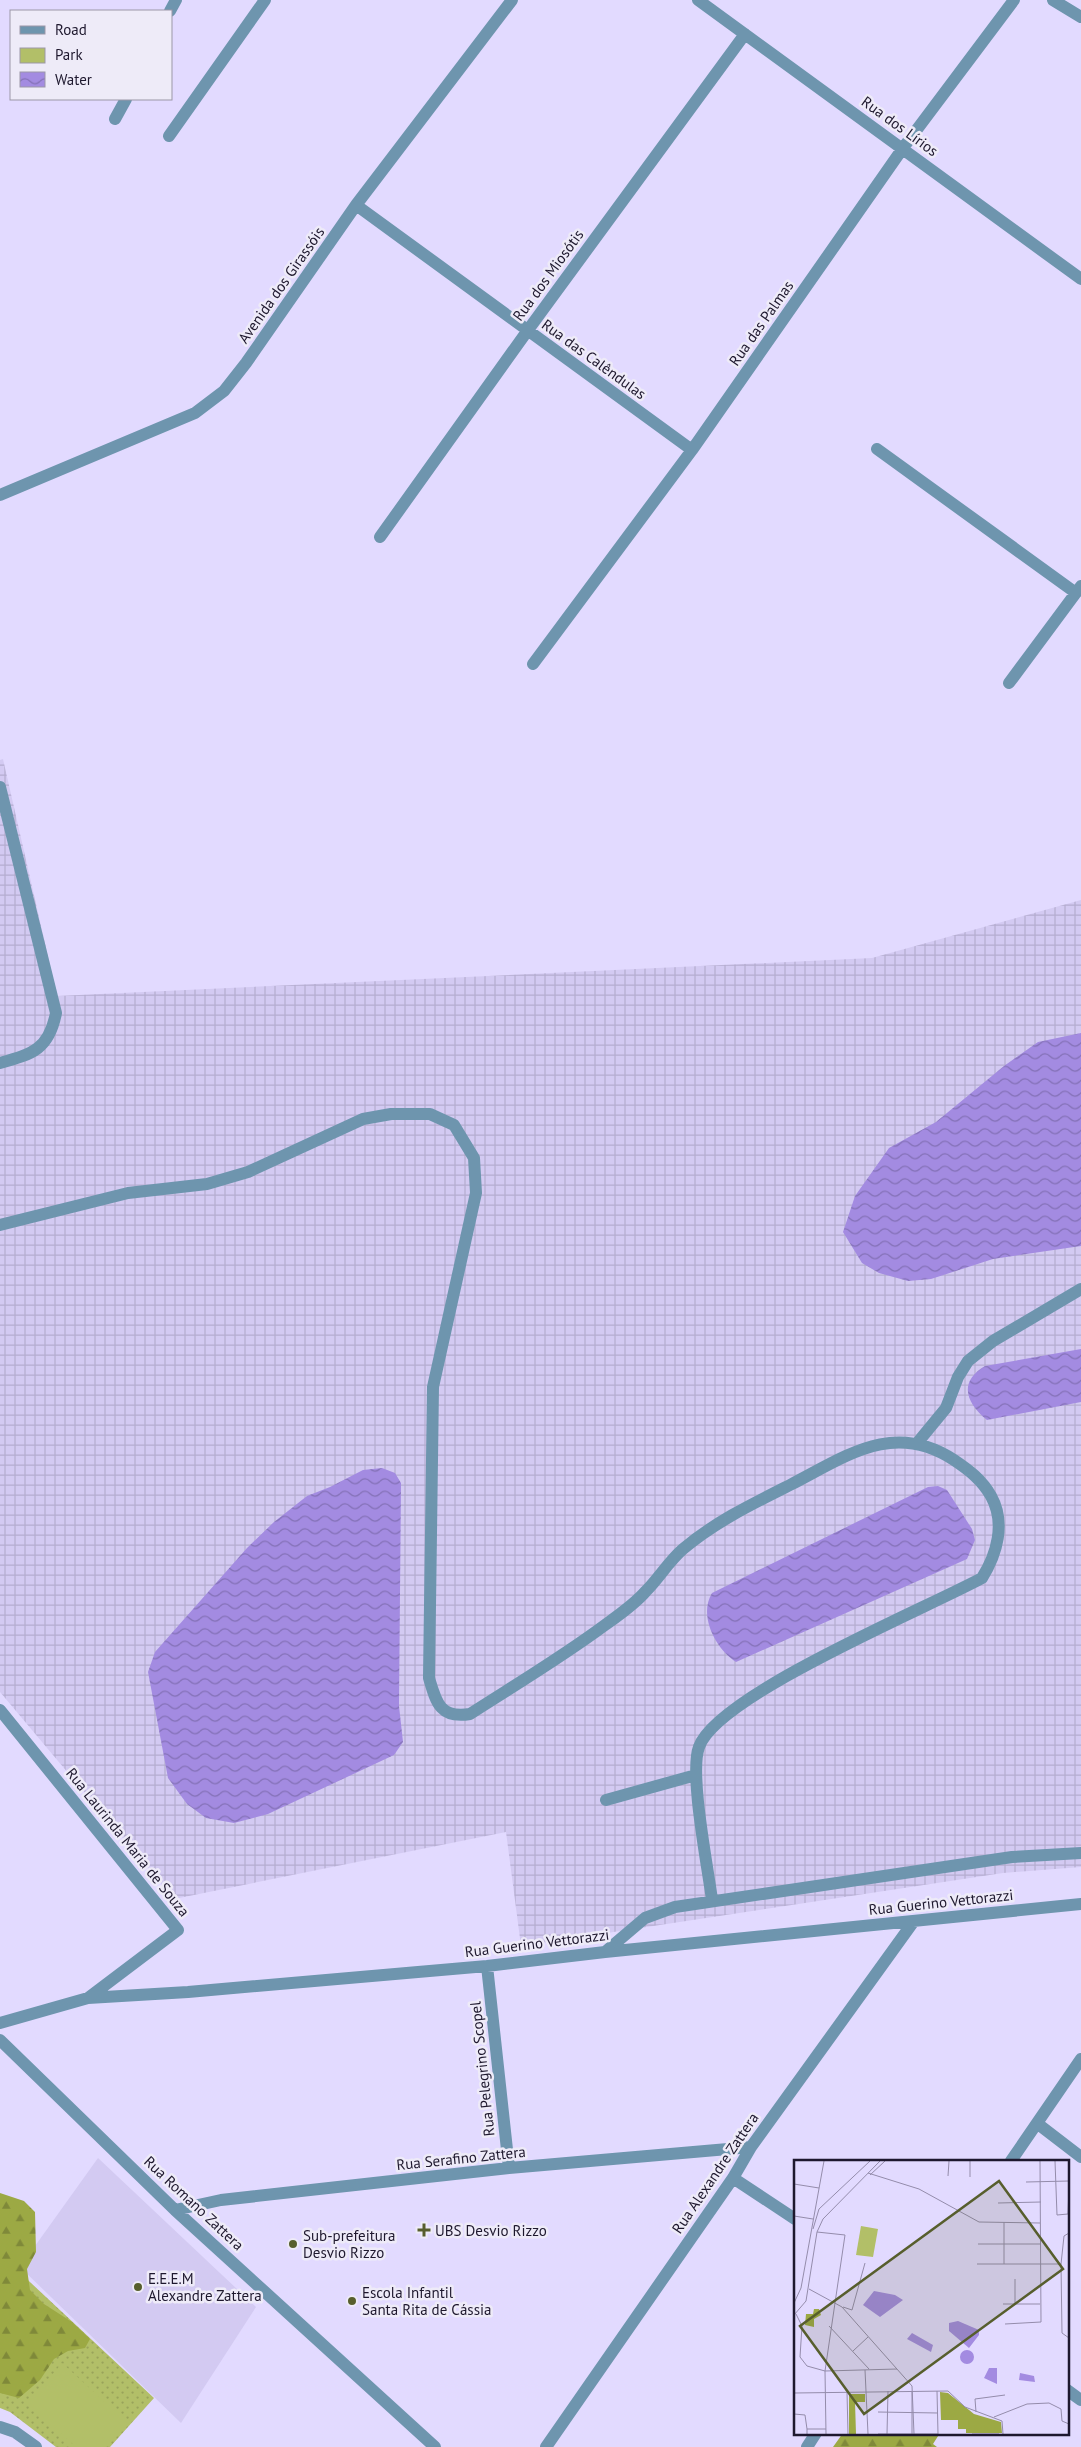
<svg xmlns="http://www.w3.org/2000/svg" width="1081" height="2447" viewBox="0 0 1081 2447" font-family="'PT Sans',sans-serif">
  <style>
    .built { fill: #d3caf2 }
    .industrial { fill: url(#industrial-grid) }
    .green { fill: url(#green-dots) }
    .forest { fill: url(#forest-firs) }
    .pitch { fill: #b2bf68 }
    .water { fill: url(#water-waves) }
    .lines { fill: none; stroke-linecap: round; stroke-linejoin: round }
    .minor { stroke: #6e95ae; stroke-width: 12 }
    .poi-dot { fill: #575e2d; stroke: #eeebf8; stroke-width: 2 }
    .labels { text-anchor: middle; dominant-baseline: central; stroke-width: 5; stroke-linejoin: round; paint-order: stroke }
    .street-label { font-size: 15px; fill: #1e182e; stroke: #eeebf8 }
    .poi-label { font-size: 15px; fill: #1e182e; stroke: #eeebf8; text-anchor: start }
    .inset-road { fill: none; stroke: #948cab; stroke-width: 1 }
    .view { fill: #575e2d; fill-opacity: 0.15; stroke: #575e2d; stroke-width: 2.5 }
    .inset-edge { fill: none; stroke: #1e182e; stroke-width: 2.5 }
  </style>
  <defs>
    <pattern id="industrial-grid" width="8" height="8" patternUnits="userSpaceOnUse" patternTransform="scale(1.25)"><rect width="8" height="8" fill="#d3caf2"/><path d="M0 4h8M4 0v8" fill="none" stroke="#b5add0"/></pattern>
    <pattern id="green-dots" width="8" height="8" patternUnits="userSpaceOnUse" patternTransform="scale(1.25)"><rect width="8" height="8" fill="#b2bf68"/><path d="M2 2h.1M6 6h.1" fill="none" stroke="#99a35a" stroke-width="1.8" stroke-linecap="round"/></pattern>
    <pattern id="forest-firs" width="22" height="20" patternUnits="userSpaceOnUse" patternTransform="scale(1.25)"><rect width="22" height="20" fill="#9ca944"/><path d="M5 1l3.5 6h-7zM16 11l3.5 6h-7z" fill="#7f8939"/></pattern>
    <pattern id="water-waves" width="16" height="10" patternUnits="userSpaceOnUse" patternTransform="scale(1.25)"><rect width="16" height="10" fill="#a38be1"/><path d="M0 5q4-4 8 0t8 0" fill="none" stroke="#8471b7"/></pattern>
  </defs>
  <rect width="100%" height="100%" fill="#e2daff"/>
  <path class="built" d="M98 2158 256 2307 181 2423 20 2267Z"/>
  <path class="industrial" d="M3 759 57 996 872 958 1081 900V1867L1003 1873 521 1946 506 1832 174 1899 0 1692V760Z"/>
  <path class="green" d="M0 2254 154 2398 110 2447H56L10 2412 0 2408Z"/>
  <path class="forest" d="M0 2193 24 2201 35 2212 36 2252 27 2269 30 2290 44 2304 72 2322 90 2339 85 2348 68 2351 54 2359 40 2380 19 2398 0 2393Z
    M843 2433H940L933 2444 937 2447H833Z"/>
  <path class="pitch" d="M62 2363 127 2422 104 2447H76L28 2404Z"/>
  <path class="water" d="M1081 1033V1246L993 1259 931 1279 908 1281 879 1273 862 1263 843 1232 855 1196 889 1148 936 1122 1004 1066 1038 1042Z
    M1081 1349V1402L987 1420C966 1403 958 1382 985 1366Z
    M382 1468 395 1473 401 1483 399 1706 403 1742 394 1755 268 1814 234 1823 206 1818 187 1804 168 1778 148 1672 155 1652 247 1548 274 1522 307 1496 330 1487 363 1470Z
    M938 1486 947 1490 972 1529 975 1540 967 1559 736 1662C716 1649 698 1616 712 1593L928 1487Z"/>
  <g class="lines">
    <path class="minor" d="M698 0 1081 279
      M1053 0 1081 17
      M170 11 176 0
      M115 119 126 99
      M169 136 265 0
      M356 205 692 450
      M877 449 1076 593
      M0 495 195 413 224 391 246 363 356 205 512 0
      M380 537 528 330 745 34
      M533 664 692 450 903 148 1014 0
      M1009 683 1081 586
      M0 787 56 1013C49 1049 33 1054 0 1063
      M0 1225 128 1193 207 1184 248 1172 363 1119 391 1114H430L454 1125 474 1158 476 1193 433 1387 429 1678C436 1702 440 1719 470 1714 515 1685 562 1657 605 1625 619 1615 635 1604 646 1591 659 1578 669 1561 683 1549 715 1522 752 1504 790 1485 845 1457 893 1420 954 1460 969 1470 982 1480 991 1496 1006 1523 997 1554 982 1578 927 1608 717 1695 699 1747 689 1773 708 1868 712 1900
      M918 1442 946 1408 958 1377 968 1361 993 1341 1081 1289
      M0 1710 178 1930 88 1998
      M606 1800 696 1775
      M605 1952 645 1918 675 1907 1012 1857 1081 1853
      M487 1966 509 2168
      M0 2023 88 1998 188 1992 487 1966 605 1952 1081 1904
      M0 2040 175 2210 435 2447
      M1038 2124 1081 2157
      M1011 2161 1081 2059
      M733 2178 795 2219
      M175 2210 221 2200 509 2168 751 2147
      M1067 2390 1081 2400
      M0 2427 15 2432 36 2447
      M546 2447 733 2178 751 2147 914 1921
      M807 2447 816 2433"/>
  </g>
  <g class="poi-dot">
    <path d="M421.5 2222.5h5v5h5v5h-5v5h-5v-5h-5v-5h5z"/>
    <circle cx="293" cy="2244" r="5"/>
    <circle cx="138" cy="2287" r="5"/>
    <circle cx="352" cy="2301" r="5"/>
  </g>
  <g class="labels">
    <g class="street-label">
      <text transform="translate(900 126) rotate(36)">Rua dos Lírios</text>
      <text transform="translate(548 275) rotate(-54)">Rua dos Miosótis</text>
      <text transform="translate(281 285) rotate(-55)">Avenida dos Girassóis</text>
      <text transform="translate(761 323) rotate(-55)">Rua das Palmas</text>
      <text transform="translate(594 359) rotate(36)">Rua das Calêndulas</text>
      <text transform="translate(128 1842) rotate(51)">Rua Laurinda Maria de Souza</text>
      <text transform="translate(941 1902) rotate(-6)">Rua Guerino Vettorazzi</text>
      <text transform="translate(537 1943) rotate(-7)">Rua Guerino Vettorazzi</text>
      <text transform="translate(482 2069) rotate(-96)">Rua Pelegrino Scopel</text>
      <text transform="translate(461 2158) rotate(-6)">Rua Serafino Zattera</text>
      <text transform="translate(715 2173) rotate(-56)">Rua Alexandre Zattera</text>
      <text transform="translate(194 2203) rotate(43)">Rua Romano Zattera</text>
    </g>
    <g class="poi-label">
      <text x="435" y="2230">UBS Desvio Rizzo</text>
      <text x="303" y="2235">Sub-prefeitura<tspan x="303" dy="17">Desvio Rizzo</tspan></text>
      <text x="148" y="2278">E.E.E.M<tspan x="148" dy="17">Alexandre Zattera</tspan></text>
      <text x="362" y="2292">Escola Infantil<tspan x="362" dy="17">Santa Rita de Cássia</tspan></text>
    </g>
  </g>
  <g transform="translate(794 2160)">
    <rect width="275" height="275" fill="#e2daff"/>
    <path d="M20 149H25L27 155 20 159V167L11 165 12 154H19ZM146 232 154 233 180 254 207 262 208 273H172V269H164V260H147ZM55 234H71V242H61L62 274H55Z" fill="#9ca944"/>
    <path d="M67 66 84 69 79 97 62 95Z" fill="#b2bf68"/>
    <path d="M80 131 101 135 109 140 86 157 69 145ZM164 161 185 170V175L175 188 155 171V163ZM118 173 139 185 137 192 113 179ZM166 197a7 7 0 1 1 14 0a7 7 0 1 1-14 0ZM195 208H203V224L190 218ZM226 213 240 216 241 222 225 220Z" fill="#a38be1"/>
    <path class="inset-road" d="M176 1V17M261 1 263 55 274 54 275 26M74 13 125 29 185 62 246 63M76 15 91 1M154 16 155 1M232 22 275 21M0 24 25 28M204 43 247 42M0 56 19 59M19 69 25 49 76 1M23 72 51 75 31 211 32 274M275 73 270 76 267 104 268 173 275 178M184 84H247M183 104H267M210 104V62M221 119V144M15 129 48 147 118 226 120 274M0 143 7 128 30 1M209 144H246M49 147 58 150 71 103M2 154 8 166 6 197 13 206 31 211 103 209M0 155 12 141 23 72 29 59 86 1M211 164 247 162 246 1M35 166 75 209M59 191 74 177M71 210 74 274M118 231V274M143 231 144 274M53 232 54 274M0 233 154 231 171 247 208 261 209 274M84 252 144 253M182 252 181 239 211 235M0 254 11 255 13 269M200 257 233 244 255 243 267 249 268 261 275 264M13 274V269H32M84 274H144M93 274 94 231M178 274H205"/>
    <path class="view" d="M205 21 269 109 70 254 6 166Z"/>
    <rect width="275" height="275" class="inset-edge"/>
  </g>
  <rect x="10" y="10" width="162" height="90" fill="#eeebf8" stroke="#9b97a7"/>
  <rect x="20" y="26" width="25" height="8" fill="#6e95ae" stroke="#9b97a7"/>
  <text x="55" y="35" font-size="15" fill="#1e182e">Road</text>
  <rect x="20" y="48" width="25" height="15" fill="#b2bf68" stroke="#9b97a7"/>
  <text x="55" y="60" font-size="15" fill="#1e182e">Park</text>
  <rect x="20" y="72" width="25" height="15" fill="url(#water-waves)" stroke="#9b97a7"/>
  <text x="55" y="85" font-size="15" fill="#1e182e">Water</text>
</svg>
